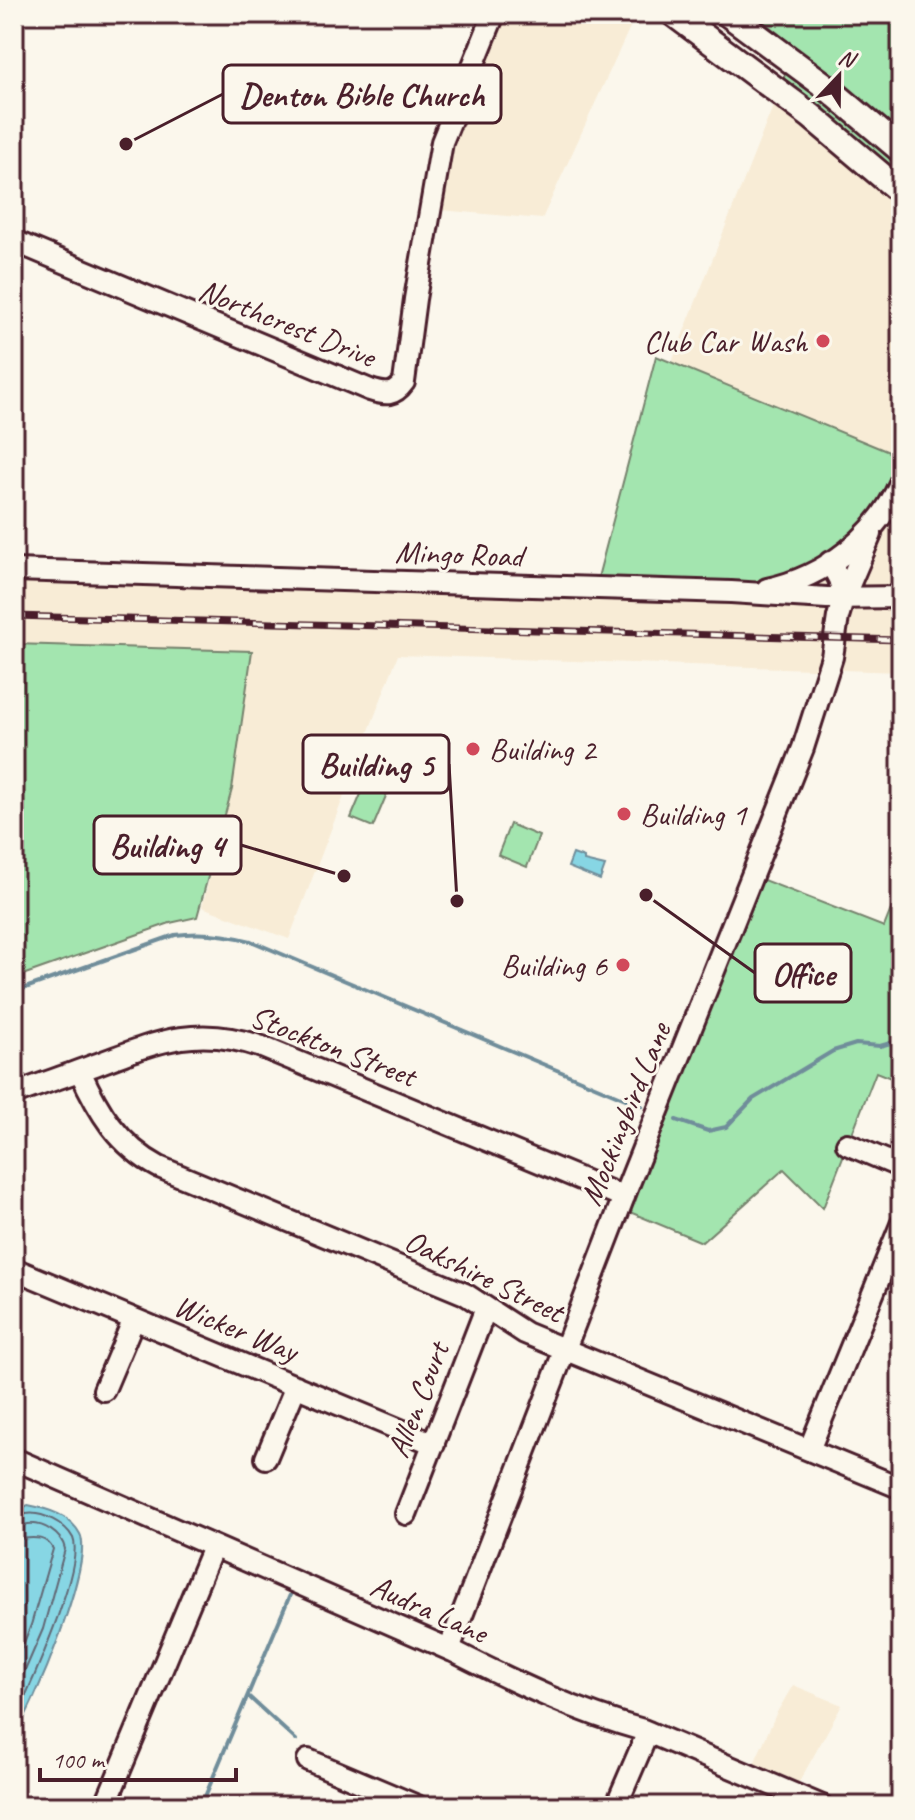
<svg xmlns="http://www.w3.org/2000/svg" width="915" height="1820" viewBox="0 0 915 1820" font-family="Caveat,sans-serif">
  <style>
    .built { fill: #f8ecd6 }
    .green { fill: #a3e5af; stroke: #76826d; stroke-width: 2 }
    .water { fill: #87d6e4; stroke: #6f8d9a; stroke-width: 2 }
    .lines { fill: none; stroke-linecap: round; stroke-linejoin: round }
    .shore { stroke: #626875; stroke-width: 2 }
    .stream { stroke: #6f8d9a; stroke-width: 4 }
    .minor-casing { stroke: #4a1f2b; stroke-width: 26 }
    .major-casing { stroke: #4a1f2b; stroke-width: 30 }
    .minor { stroke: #fbf7ec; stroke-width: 20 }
    .major { stroke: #fbf7ec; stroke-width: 24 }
    .rail-casing { stroke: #4a1f2b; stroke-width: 7 }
    .rail { stroke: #fbf7ec; stroke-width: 4; stroke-dasharray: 12; stroke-linecap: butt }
    .poi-dot { fill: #d1495b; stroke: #fbf7ec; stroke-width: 3 }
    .labels { text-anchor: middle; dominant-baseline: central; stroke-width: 6; stroke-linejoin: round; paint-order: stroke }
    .street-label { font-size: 32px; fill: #4a1f2b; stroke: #fbf7ec }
    .poi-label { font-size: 32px; fill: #4a1f2b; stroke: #fbf7ec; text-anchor: end }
    .leader { fill: none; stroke: #4a1f2b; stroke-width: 3 }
    .callout-dot { fill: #4a1f2b; stroke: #fbf7ec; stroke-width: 3 }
    .callout { fill: #fbf7ec; stroke: #4a1f2b; stroke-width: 3 }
    .callout-label { font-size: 34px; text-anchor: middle; font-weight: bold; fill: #4a1f2b }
  </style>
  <rect width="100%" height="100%" fill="#fbf7ec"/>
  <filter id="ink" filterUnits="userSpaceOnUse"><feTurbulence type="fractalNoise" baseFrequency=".0125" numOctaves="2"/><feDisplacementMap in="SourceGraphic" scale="16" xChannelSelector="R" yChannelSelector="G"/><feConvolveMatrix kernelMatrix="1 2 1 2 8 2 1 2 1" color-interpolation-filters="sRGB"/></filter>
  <g filter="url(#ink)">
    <path class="built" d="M505 14H636L542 219 440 210 451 134Z
      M779 91 901 192V457L672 362Z
      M901 481V672L398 655 289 939 202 907 232 789 252 651 14 644V570L583 589Z
      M793 1685 842 1705 793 1793 749 1775 776 1714Z"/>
    <path class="green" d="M754 14H901V192L779 91 795 47Z
      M656 356 901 457V481L880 518 780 586 595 589Z
      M14 644 252 651 232 789 197 917 170 923 14 978Z
      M369 775 391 784 373 827 351 818Z
      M510 824 539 836 527 867 498 855Z
      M753 876 884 927 901 884V1082L876 1072 823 1208 784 1169 702 1242 620 1208Z"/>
    <path class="water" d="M573 854 584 858V861L605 866 600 880 568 867Z
      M28 1505C49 1509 70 1515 80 1534 94 1562 33 1709 14 1736V1512Z"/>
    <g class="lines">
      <path class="shore" d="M14 1517C18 1517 22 1515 26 1514 42 1511 66 1524 73 1538 85 1565 28 1692 14 1720
        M14 1527C19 1527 23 1525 28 1524 43 1522 62 1534 65 1549L43 1629 14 1696
        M14 1539C29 1539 44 1533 53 1549L31 1625 14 1667"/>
      <path class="stream" d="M14 992 175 935C202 931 225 934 251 941L642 1106
        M676 1120 708 1131 726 1127 753 1099 833 1051 856 1044 880 1046 901 1040
        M248 1696 296 1740
        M201 1806 290 1595"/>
      <defs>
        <path id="minor" d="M14 241 370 390C386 395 394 396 404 382L415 299 442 142 494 14
          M14 570 731 592 827 598 901 597
          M767 589C825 577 878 536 901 481
          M844 597 871 534
          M80 1071C98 1111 118 1145 159 1167L465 1294 525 1333 901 1488
          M14 1094C41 1084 68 1075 95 1065 156 1042 197 1024 262 1047L624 1197
          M847 1144 901 1167
          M14 1269 434 1444
          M104 1390 134 1319
          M809 1450 901 1225
          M266 1458 296 1386
          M14 1459 453 1651C514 1682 577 1712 643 1730L822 1806
          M406 1514 486 1308
          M449 1649 628 1186 803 748 832 657 838 617 844 597 839 579 830 562
          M308 1760 417 1806
          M105 1806 213 1547
          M616 1806 648 1732"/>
        <path id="major" d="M674 14 811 116 901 192
          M728 14 824 85 901 150"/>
      </defs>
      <use href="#minor" class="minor-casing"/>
      <use href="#major" class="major-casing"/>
      <use href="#minor" class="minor"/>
      <use href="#major" class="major"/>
      <defs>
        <path id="rail" d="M14 616 901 640"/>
      </defs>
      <use href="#rail" class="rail-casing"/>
      <use href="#rail" class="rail"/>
    </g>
  </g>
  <g class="poi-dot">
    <circle cx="823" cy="341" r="8"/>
    <circle cx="473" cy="749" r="8"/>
    <circle cx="624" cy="814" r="8"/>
    <circle cx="623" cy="965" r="8"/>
  </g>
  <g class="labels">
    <g class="street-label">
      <text transform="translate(287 323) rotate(22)">Northcrest Drive</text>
      <text transform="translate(459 554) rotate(2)">Mingo Road</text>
      <text transform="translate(333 1046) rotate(21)">Stockton Street</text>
      <text transform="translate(625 1114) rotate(-68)">Mockingbird Lane</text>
      <text transform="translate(484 1276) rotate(26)">Oakshire Street</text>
      <text transform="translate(236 1328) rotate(22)">Wicker Way</text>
      <text transform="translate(418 1400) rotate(-69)">Allen Court</text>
      <text transform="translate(429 1609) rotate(24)">Audra Lane</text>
    </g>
    <g class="poi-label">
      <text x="807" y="341">Club Car Wash</text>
      <text x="489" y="749" text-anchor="start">Building 2</text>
      <text x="640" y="814" text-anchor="start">Building 1</text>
      <text x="607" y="965">Building 6</text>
    </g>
  </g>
  <path class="leader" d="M126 144L223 94M457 901L449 764M344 876L241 845M646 895L755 973"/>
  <g class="callout-dot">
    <circle cx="126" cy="144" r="8"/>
    <circle cx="457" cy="901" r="8"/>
    <circle cx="344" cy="876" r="8"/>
    <circle cx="646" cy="895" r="8"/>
  </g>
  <g class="callout">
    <rect x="223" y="65" width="278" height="58" rx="8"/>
    <rect x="303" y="735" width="146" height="58" rx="8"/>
    <rect x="94" y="816" width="147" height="58" rx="8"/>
    <rect x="755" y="944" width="96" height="58" rx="8"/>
  </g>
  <g class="callout-label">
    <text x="362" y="106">Denton Bible Church</text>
    <text x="376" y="776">Building 5</text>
    <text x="167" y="857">Building 4</text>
    <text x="803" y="985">Office</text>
  </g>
  <rect width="915" height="1820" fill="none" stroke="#fbf7ec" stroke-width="48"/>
  <rect x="24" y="24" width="867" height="1772" fill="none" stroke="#4a1f2b" stroke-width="3" filter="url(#ink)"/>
  <g transform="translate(839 76) rotate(22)" stroke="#fbf7ec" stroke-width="6" paint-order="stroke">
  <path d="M0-6L14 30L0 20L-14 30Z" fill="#4a1f2b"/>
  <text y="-12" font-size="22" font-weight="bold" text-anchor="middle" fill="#4a1f2b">N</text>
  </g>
  <path d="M40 1768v12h196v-12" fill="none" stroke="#4a1f2b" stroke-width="4"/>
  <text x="52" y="1768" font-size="24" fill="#4a1f2b" stroke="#fbf7ec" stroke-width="6" paint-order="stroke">100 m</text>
</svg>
